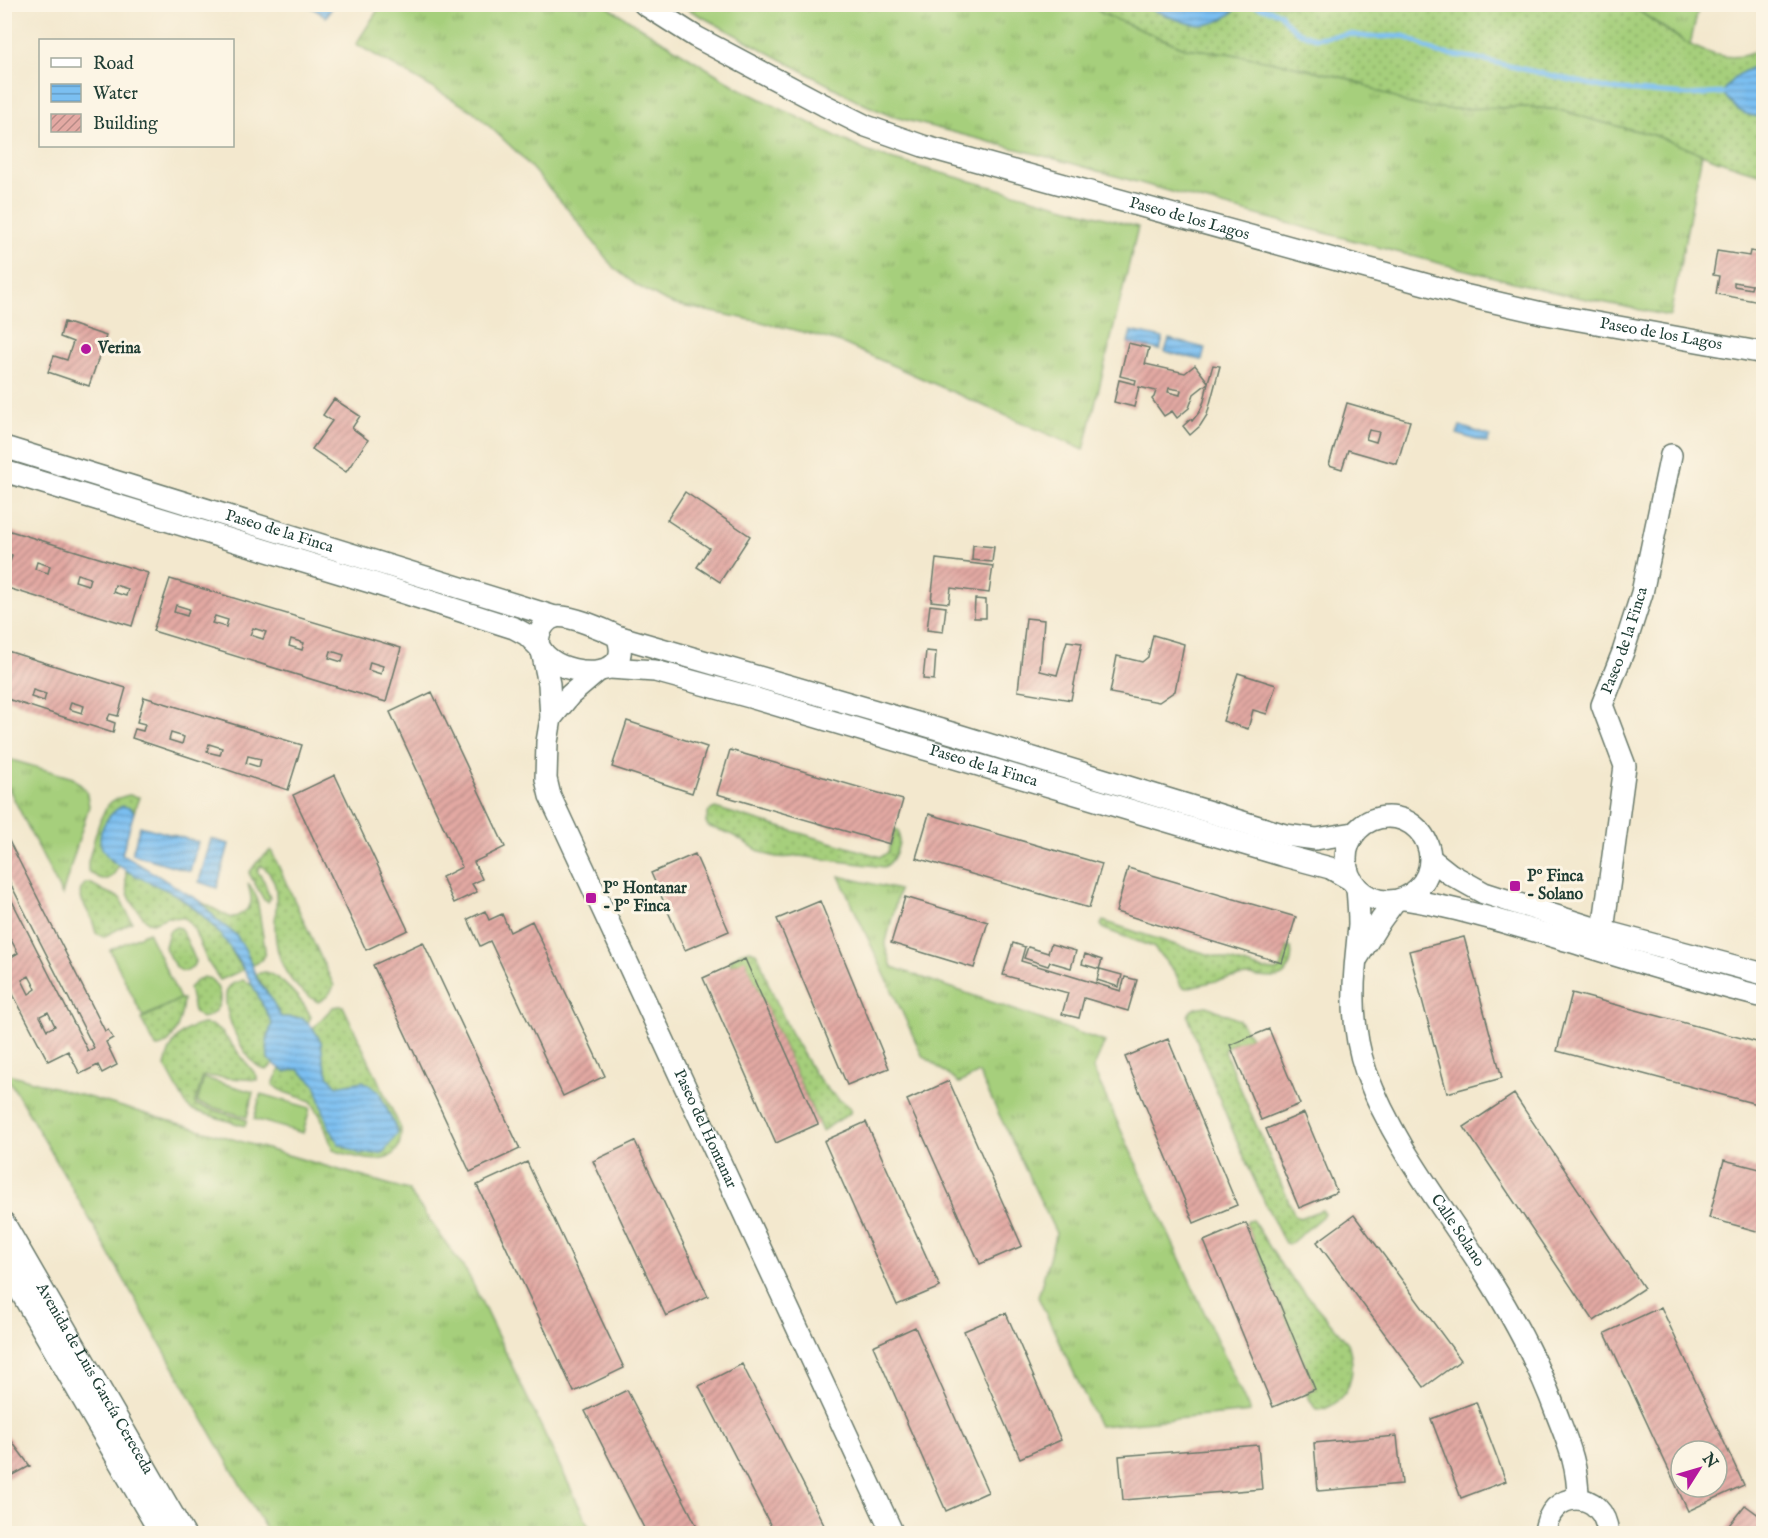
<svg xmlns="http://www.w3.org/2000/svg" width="1768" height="1538" viewBox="0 0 1768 1538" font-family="'IM FELL English',serif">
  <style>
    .grass { fill: url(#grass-tufts); stroke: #628658; stroke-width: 1.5 }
    .garden { fill: url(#garden-dots); stroke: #628658; stroke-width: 1.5 }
    .pitch { fill: #a6cf7b; stroke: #628658; stroke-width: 1.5 }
    .water { fill: url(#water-rules); stroke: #4d7e92; stroke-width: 1.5 }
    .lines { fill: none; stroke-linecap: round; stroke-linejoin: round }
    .stream { stroke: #7bbff1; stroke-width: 5 }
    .building { fill: url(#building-hatch); fill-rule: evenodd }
    .street-casing { stroke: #69796a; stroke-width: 24 }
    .street { stroke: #fff; stroke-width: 21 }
    .poi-dot { fill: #b5179e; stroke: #fcf5e5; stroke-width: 2 }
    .labels { text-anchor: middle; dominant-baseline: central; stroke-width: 6; stroke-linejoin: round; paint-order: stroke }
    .street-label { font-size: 16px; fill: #1f3d34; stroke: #fcf5e5 }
    .poi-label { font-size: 16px; font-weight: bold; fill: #1f3d34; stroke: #fcf5e5; text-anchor: start }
  </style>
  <defs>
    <pattern id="grass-tufts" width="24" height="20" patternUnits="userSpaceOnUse" patternTransform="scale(1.5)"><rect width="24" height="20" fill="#a6cf7b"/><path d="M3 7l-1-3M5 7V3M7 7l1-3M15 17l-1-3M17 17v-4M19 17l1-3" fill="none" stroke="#87a966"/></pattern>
    <pattern id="garden-dots" width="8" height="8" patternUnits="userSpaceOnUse" patternTransform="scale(1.5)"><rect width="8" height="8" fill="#a6cf7b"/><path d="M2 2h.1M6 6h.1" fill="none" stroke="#87a966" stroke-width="1.8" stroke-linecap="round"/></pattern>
    <pattern id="water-rules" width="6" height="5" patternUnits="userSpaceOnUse" patternTransform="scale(1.5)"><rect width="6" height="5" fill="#7bbff1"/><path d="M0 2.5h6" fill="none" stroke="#649cc4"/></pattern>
    <pattern id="building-hatch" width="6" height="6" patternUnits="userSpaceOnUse" patternTransform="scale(1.5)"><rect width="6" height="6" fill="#e3a9a3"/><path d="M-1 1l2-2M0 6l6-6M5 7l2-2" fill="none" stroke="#b78b86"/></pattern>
  </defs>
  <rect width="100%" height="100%" fill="#fcf5e5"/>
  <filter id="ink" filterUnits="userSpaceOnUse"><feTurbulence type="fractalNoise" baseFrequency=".0167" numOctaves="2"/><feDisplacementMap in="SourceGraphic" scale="12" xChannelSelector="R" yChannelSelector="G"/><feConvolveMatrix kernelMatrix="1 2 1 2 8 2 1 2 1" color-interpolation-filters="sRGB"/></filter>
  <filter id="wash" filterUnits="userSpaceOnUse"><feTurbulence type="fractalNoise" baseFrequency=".008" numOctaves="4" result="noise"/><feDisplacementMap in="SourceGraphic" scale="24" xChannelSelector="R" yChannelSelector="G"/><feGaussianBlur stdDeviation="1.35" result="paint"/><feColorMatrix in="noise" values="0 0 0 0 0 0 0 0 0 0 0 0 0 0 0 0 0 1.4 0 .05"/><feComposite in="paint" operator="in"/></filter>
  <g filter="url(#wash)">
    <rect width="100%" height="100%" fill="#f3e8ce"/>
    <path class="grass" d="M381 5H605L737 87 866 151 894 160 1138 227 1084 450 844 344C789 326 732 316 676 305L665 301 636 285 613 267 571 213 520 155 473 111 356 44Z
      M680 5H1091L1103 14 1185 48 1227 53 1290 65 1350 79 1407 103 1426 107 1453 109 1528 107 1563 110 1593 120 1654 135 1702 154 1670 316 1553 292 1431 261 1193 198 1074 164 891 116 864 104Z
      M1630 5H1699L1690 45Z
      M5 758 73 778 86 790 89 806 62 895 5 781Z
      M839 876 899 890 885 946 892 967 1105 1042 1093 1069 1250 1412 1099 1426 1038 1297 1056 1233 979 1073 959 1083 922 1055Z
      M5 1073 408 1190 468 1274 592 1533H268L64 1174Z"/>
    <path class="garden" d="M1091 5H1630C1661 25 1702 63 1742 56 1749 55 1757 51 1763 48V174L1744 169 1717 160 1654 135 1593 120 1563 110 1528 107 1453 109 1426 107 1407 103 1350 79 1290 65 1227 53 1185 48 1103 14Z
      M129 795 139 797 134 812 130 808 111 861 119 865C111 883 103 883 88 871V862C93 847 99 812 111 802 116 798 122 797 129 795Z
      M715 808 881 857 888 852 895 829 898 830C902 842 895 862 884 867L799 856C767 862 760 850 734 836 726 831 716 830 708 826L706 822 709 811Z
      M271 850 334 986C330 994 327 998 318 1002 288 986 275 959 275 926 275 903 283 882 261 865L257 871 264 881 270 898 268 902 264 900 249 873 257 862Z
      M126 869 178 896 203 916 226 941 243 970 220 980 207 961 194 929 185 918 167 917 153 923 148 922C132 905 124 894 126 869Z
      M86 883H90L104 891 120 898 132 922 103 937 96 933C94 926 93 920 89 914 84 903 74 893 86 883Z
      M248 883 254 892 257 899 265 949C265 959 260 961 252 966L245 949 236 935 217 920 201 902 231 918C237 917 240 915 245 911 255 904 250 894 248 883Z
      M1103 921 1176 945 1264 970 1276 971 1281 967 1287 947 1291 948C1293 955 1290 974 1280 977 1273 980 1256 976 1247 976 1226 978 1206 983 1186 988L1181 986 1175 972 1153 947 1104 929 1101 925Z
      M176 927 180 928C183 932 196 959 195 962 194 965 192 968 189 970 178 977 168 955 165 947L169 931Z
      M750 950 755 952 760 959 768 983 790 1032 814 1073 830 1092 851 1109 850 1113 822 1131 745 960 730 966 731 960 740 953Z
      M265 972C281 976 304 1002 311 1017L308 1023 303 1018 281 1017 270 997 255 974Z
      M203 977 211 979C214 983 218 987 219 992 223 1004 214 1017 201 1018L194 1011 189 988 195 982Z
      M243 980 253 986 272 1023 267 1040 268 1059 274 1063 267 1070C246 1068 220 1010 227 990 230 983 237 982 243 980Z
      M180 999H183C182 1015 176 1047 156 1047L141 1019Z
      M340 1006H343L401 1129C402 1175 359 1158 333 1150L321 1117 311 1101 284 1092 273 1085 276 1077 281 1069 285 1072 298 1069 315 1084 322 1104 398 1133 379 1092 363 1081 337 1087 329 1077 323 1060 321 1042 313 1028 333 1007Z
      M1207 1006 1239 1020 1251 1037 1230 1045 1224 1050 1295 1216 1300 1218 1322 1210 1325 1214 1290 1244 1285 1243 1281 1236C1245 1164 1215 1091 1188 1016 1191 1007 1198 1007 1207 1006Z
      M203 1024 211 1025 220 1030 257 1076V1080L203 1076 195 1103 196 1105 247 1120 245 1126 192 1110 187 1106 165 1066C170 1043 179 1029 203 1024Z
      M1248 1220H1252L1255 1224 1283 1268 1348 1343C1355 1365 1354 1390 1334 1404 1327 1408 1323 1410 1316 1410L1306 1393 1315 1389 1246 1223Z"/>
    <path class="pitch" d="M148 932 180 999 143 1017 110 950Z
      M204 1078 253 1092 247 1117 197 1103Z
      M261 1094 310 1108 303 1133 254 1119Z"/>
    <path class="water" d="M308 5H331L333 6 326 17Z
      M1140 5H1239C1230 19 1210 27 1193 24 1179 22 1154 10 1140 5Z
      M1763 64V117C1743 116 1735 110 1723 93 1731 76 1746 69 1763 64Z
      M1131 331 1163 338 1160 350 1128 343Z
      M1169 339 1205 348 1202 360 1165 352Z
      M1460 426 1490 436 1487 443 1457 434Z
      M122 806 130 808 134 812 122 854 201 902 217 920 236 935 245 949 258 981 270 997 281 1017 303 1018 313 1028 321 1042 323 1060 329 1077 337 1086 363 1081 379 1092 398 1133 383 1153 360 1154 339 1144 328 1125 315 1084 298 1069 285 1072 268 1059 267 1040 272 1023C253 986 234 944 203 916 196 909 186 902 178 896 157 884 112 870 102 848 95 832 109 813 122 806Z
      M140 826 198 842 190 871 132 854Z
      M211 839 229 844 217 888 199 882Z"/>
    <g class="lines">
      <path class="stream" d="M1249 4 1280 13 1286 22 1298 32 1315 38 1350 34 1369 37 1404 36 1438 53 1475 58 1610 89 1689 95 1723 93"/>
    </g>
    <g id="blocks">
      <path class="building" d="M1717 251 1749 256 1750 251 1763 253 1764 287 1757 286 1756 290 1764 291V300L1761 299 1760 302 1716 294 1719 276 1713 275ZM1734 282 1752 285 1751 289 1734 286Z
        M64 322 106 336 89 386 48 372 54 356 67 360 73 342 60 337Z
        M1128 343 1149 348 1145 364 1185 373 1195 365 1208 382 1213 365 1220 366 1207 415 1200 426 1190 435 1183 426 1191 419 1192 421 1200 411 1204 401 1208 383 1194 394 1189 408 1177 418 1172 411 1164 416 1152 399 1154 397 1156 391 1139 387 1134 407 1114 402 1119 380 1135 384 1136 380 1120 376ZM1169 388 1181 390 1180 395 1168 392Z
        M334 399 360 416 352 428 368 440 346 472 312 449 332 421 323 415Z
        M1347 403 1410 421 1397 464 1348 450 1342 469 1329 465ZM1369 430 1379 432 1376 442 1366 439Z
        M685 492 750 536 720 582 697 567 709 548 667 520Z
        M4 529 148 573 132 626 4 587V561L10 562 12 555 4 553ZM37 562 50 566 48 573 35 569ZM77 574 90 578 88 585 75 581ZM115 585 128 589 126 596 113 592Z
        M973 545 994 547 992 562 972 560Z
        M936 559 993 566 989 593 951 588 949 603 931 601Z
        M170 579 401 648 386 702 153 631ZM176 605 189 609 187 616 174 612ZM215 616 228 620 226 627 212 623ZM253 628 266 632 263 639 250 635ZM291 639 304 643 302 650 289 646ZM331 651 344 655 342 662 329 658ZM370 662 383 666 381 674 368 670Z
        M975 599 986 600V618H974Z
        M930 605 946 607 943 632 927 630Z
        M1026 618 1044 620 1040 671 1057 675 1067 641 1082 643 1071 700 1018 691Z
        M1153 635 1184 644 1175 691 1159 702 1110 693 1117 656 1142 662 1148 657Z
        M4 650 126 688 118 716 110 714 107 720 115 723 113 733 4 698V689L7 682 4 681ZM33 690 46 694 44 701 31 697ZM71 702 84 706 82 713 69 709Z
        M926 651 936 652 934 680 923 679Z
        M1238 673 1276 685 1267 714 1253 710 1248 729 1223 721Z
        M432 692 505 847 474 862 482 879 472 884 477 892 454 903 442 877 462 867 390 712Z
        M144 697 302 745 288 790 132 738 135 729 143 731 145 724 137 722ZM171 733 184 737 182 744 169 740ZM209 744 222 748 220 755 207 752ZM248 756 261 759 259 767 246 763Z
        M627 721 707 747 692 793 612 767Z
        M730 750 903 800 890 844 717 794Z
        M335 775 408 930 366 950 293 795Z
        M929 814 1102 864 1089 908 916 858Z
        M7 837 105 1031 108 1030 113 1038 106 1042 117 1065 102 1073 98 1065 80 1074 68 1051 48 1061 6 981 4 976V946L10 958 18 953 11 940 4 943V885L88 1051 94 1048 4 871V839ZM29 976 36 989 29 994 22 980ZM48 1012 55 1026 47 1030 40 1016Z
        M695 854 729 931 685 950 651 873Z
        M1128 868 1296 917 1282 963 1116 912Z
        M905 897 988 922 974 968 891 943Z
        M820 901 889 1068 847 1085 777 919Z
        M485 911 489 920 502 914 510 932 532 921 605 1076 563 1096 490 941 480 946 468 919Z
        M1464 937 1502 1078 1447 1093 1409 951Z
        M423 942 520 1149 470 1172 373 965Z
        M1013 943 1025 947 1021 961 1121 991 1125 977 1137 980 1128 1011 1084 998 1079 1018 1062 1014 1068 993 1003 975Z
        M1051 944 1076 951 1071 968 1050 962 1048 966 1024 958 1028 947 1048 953Z
        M1085 954 1102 960 1099 969 1082 964Z
        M745 959 818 1124 776 1143 703 978Z
        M1100 969 1122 975 1119 987 1097 980Z
        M1572 993 1764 1044V1106L1557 1051Z
        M1269 1029 1300 1104 1261 1120 1230 1045Z
        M1168 1039 1237 1205 1194 1223 1125 1057Z
        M949 1081 1022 1246 980 1264 907 1100Z
        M1514 1094 1644 1288 1594 1321 1464 1127Z
        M1304 1113 1337 1192 1299 1208 1266 1129Z
        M866 1122 940 1287 897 1305 824 1141Z
        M635 1141 708 1296 666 1316 593 1161Z
        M1724 1160 1764 1170V1233L1709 1218Z
        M527 1162 624 1368 574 1392 477 1185Z
        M1354 1215 1461 1360 1424 1387 1317 1242Z
        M1246 1223 1315 1389 1273 1407 1204 1241Z
        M1661 1307 1744 1485 1688 1511 1605 1333ZM1681 1451H1717V1487H1681Z
        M1006 1313 1061 1440 1020 1458 964 1331Z
        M915 1327 988 1492 946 1511 873 1346Z
        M742 1364 825 1527 813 1534H775L699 1386Z
        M627 1390 701 1534H647L585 1411Z
        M1476 1402 1506 1481 1461 1498 1431 1419Z
        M4 1431 30 1466 4 1480Z
        M1397 1436 1402 1484 1318 1491 1314 1443Z
        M1258 1445 1262 1489 1123 1500 1119 1456Z
        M1745 1505 1764 1519V1534H1722Z"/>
    </g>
  </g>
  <g filter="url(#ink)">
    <use href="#blocks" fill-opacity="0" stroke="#69796a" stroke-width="1.5"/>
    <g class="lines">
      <defs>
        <g id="street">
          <path id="s1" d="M644 4 696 37 824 105 866 126 923 146 1468 296 1546 314 1764 353"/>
          <path id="s2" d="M4 447 555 617"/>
          <path d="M4 471 370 582 514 628 527 635 539 647"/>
          <path d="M617 636C635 679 574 677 551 660 547 657 541 651 539 646 536 635 544 620 555 617 569 614 605 630 617 636L955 734 1285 835 1316 839 1354 833"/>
          <path id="s3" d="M542 651 549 684 551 718 547 742 546 779 550 796 893 1534"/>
          <path id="s4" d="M610 668 655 671 750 697 1281 855 1330 868 1351 880"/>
          <path d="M551 718 570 695 597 672"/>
          <circle cx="1388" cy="859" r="42"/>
          <path d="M1431 859 1450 874 1484 893 1603 931 1764 974"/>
          <path id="s5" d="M1357 888C1358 900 1359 912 1359 924 1358 939 1356 954 1355 969 1352 1003 1355 1040 1366 1072 1393 1145 1443 1206 1484 1271 1512 1315 1538 1363 1556 1412 1568 1443 1578 1465 1578 1499"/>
          <path d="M1404 899C1460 908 1514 925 1569 941 1634 961 1698 981 1764 997"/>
          <path id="s6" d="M1603 931 1625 766 1602 705 1623 652 1642 593 1671 455"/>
          <path d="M1358 957 1381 920 1395 901"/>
          <path id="s7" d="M4 1223 184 1534"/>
          <path d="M4 1263 161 1534"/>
          <path d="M1545 1534C1548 1488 1604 1487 1608 1534"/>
        </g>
      </defs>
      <use href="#street" class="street-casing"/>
      <use href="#street" class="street"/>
    </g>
  </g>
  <g class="poi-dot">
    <circle cx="86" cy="349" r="6"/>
    <rect x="1509" y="880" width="12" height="12" rx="3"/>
    <rect x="585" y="892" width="12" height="12" rx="3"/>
  </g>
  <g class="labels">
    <g class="street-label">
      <text stroke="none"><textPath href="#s1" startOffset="590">Paseo de los Lagos</textPath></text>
      <text stroke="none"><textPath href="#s1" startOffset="1076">Paseo de los Lagos</textPath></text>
      <text stroke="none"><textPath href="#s2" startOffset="288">Paseo de la Finca</textPath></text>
      <text stroke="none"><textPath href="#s6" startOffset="300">Paseo de la Finca</textPath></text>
      <text stroke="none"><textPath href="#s4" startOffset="387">Paseo de la Finca</textPath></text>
      <text stroke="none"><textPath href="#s3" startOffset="514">Paseo del Hontanar</textPath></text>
      <text stroke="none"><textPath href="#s5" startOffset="369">Calle Solano</textPath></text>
      <text stroke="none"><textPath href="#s7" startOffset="180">Avenida de Luis García Cereceda</textPath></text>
    </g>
    <g class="poi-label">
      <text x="98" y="349">Verina</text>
      <text x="1527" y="877">Pº Finca<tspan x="1527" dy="18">- Solano</tspan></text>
      <text x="603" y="889">Pº Hontanar<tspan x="603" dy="18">- Pº Finca</tspan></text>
    </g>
  </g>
  <rect width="1768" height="1538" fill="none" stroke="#fcf5e5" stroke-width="24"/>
  <rect x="39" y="39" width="195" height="108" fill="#fcf5e5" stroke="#a4ab9e" stroke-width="1.5"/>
  <rect x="51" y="58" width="30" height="9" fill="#ffffff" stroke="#a4ab9e" stroke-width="1.5"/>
  <text x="93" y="69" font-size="18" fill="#1f3d34">Road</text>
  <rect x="51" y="84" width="30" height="18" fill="url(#water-rules)" stroke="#a4ab9e" stroke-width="1.5"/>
  <text x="93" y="99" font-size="18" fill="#1f3d34">Water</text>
  <rect x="51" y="114" width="30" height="18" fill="url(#building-hatch)" stroke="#a4ab9e" stroke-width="1.5"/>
  <text x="93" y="129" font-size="18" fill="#1f3d34">Building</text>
  <g transform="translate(1699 1469) rotate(53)"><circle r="28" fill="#fcf5e5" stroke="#a4ab9e" stroke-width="1.5"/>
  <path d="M0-4.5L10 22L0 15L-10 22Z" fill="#b5179e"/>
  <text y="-9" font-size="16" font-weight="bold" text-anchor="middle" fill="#1f3d34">N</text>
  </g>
</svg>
